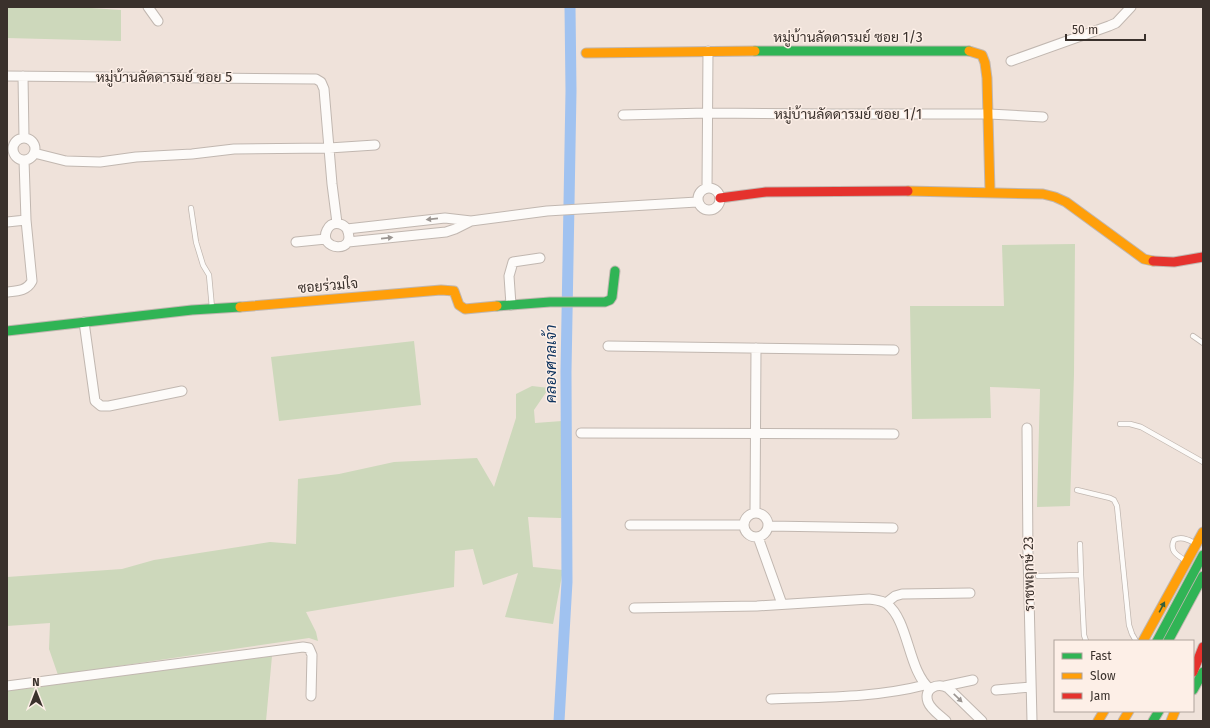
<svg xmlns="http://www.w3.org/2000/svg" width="1210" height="728" viewBox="0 0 1210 728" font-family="'Fira Sans',Sarabun,sans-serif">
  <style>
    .green { fill: #cdd8bb }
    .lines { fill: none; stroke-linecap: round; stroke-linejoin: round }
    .canal { stroke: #a0c2f0; stroke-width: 11 }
    .lane-casing { stroke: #c1b7b0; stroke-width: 6 }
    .street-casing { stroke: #c1b7b0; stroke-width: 11 }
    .fast-casing { stroke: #c1b7b0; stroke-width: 11 }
    .slow-casing { stroke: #c1b7b0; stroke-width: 11 }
    .jam-casing { stroke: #c1b7b0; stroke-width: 11 }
    .lane { stroke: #fdfbf9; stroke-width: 4.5 }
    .street { stroke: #fdfbf9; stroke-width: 9 }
    .fast { stroke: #30b455; stroke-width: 9 }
    .slow { stroke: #ff9f0a; stroke-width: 9 }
    .jam { stroke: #e5322d; stroke-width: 9 }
    .oneway { fill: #9c9692 }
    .oneway2 { fill: #365f3a }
    .labels { text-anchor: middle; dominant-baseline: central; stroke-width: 3; stroke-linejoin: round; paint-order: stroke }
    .street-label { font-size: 14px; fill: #3a312c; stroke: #fdefe7 }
    .water-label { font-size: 15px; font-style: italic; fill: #103560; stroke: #fdefe7 }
  </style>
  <rect width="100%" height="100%" fill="#efe2da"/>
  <path class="green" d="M7 7H76L121 10V41L7 38Z
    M1075 244 1074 374 1070 506 1037 507 1040 389 990 387 991 418 912 419 910 306H1004L1002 245Z
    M414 341 421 405 279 421 271 357Z
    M532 386 549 388 534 410 535 423 562 421 561 518 528 517 533 567 563 570 553 624 505 617 518 573 483 585 473 549 455 551 454 587 306 612 316 632 318 641 309 638 58 675 49 649 50 623 7 626V577L122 569 154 560 270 542 296 544 298 479 339 474 394 462 477 458 494 487 516 418V394Z
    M272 656 266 721H7V691Z"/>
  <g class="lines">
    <path class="canal" d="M559 721 567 582 566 372 571 91 570 7"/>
    <defs>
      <path id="lane" d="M191 208 196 242 203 265 209 275 212 308
        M1193 336 1203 343
        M1120 424H1130L1141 427 1203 462
        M1077 490 1110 498 1114 500 1117 506 1129 625 1132 634 1136 641
        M1080 544 1081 575
        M1186 561C1177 555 1169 551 1174 540 1182 536 1188 540 1195 543
        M1038 576 1081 575 1084 635 1086 641"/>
      <path id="street" d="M148 7 158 21
        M1011 61 1109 26 1116 23 1131 7
        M7 76 316 79 321 82 324 89 332 184 337 223
        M23 76 24 138
        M623 115 707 113 831 114H989L1043 117
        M13 149a11 11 0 1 1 22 0a11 11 0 1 1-22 0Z
        M34 153 66 161 100 162 136 157 192 154 234 149 329 148 375 145
        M698 199a11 11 0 1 1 22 0a11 11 0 1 1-22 0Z
        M707 188 708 51
        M7 222 26 220
        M347 229C358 255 317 250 327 230 331 221 342 222 347 229L445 218 471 221
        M296 242 326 239
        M348 242 446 232 455 229 471 221 547 211 697 202
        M7 292C17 291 27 291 32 281L26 220 24 160
        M511 305 509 276 513 262 540 258
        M84 322 95 401 101 406H109L182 391
        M608 346 894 350
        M1027 428 1028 556 1032 721
        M581 433 894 434
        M755 513 756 348
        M744 525a12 12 0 1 1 24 0a12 12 0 1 1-24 0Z
        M630 525H744
        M768 526 893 528
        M758 537 782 604
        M886 603 895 596 902 594 970 593
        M634 608 757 606 869 599C875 600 882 600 887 604 909 621 908 671 930 689
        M7 686 303 647 309 648 312 655 311 696
        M945 686 973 680
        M996 690 1031 687
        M771 699C822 697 875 698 925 685
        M946 721C940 715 931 710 928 702 923 688 938 682 948 688L982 721"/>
      <path id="fast" d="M755 51H969
        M497 306 550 302H605L610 300 612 297 615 271
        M7 331 192 310 240 307
        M1157 641 1203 555
        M1168 641 1203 576
        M1193 690 1203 672
        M1153 721 1159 711"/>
      <path id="slow" d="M969 51 982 55 985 63 987 78 990 192
        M586 53 755 51
        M908 191 1043 194 1055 197 1066 202 1144 259 1153 261
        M240 307 441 290 454 291 459 305 465 309 497 306
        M1143 641 1203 532
        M1098 721 1104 711
        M1123 721 1129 711
        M1171 721 1175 711"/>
      <path id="jam" d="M720 198 766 192 908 191
        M1153 261 1174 262 1203 257
        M1193 672 1203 647"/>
    </defs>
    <use href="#lane" class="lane-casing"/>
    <use href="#street" class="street-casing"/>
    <use href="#fast" class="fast-casing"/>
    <use href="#slow" class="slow-casing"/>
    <use href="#jam" class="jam-casing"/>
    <use href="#lane" class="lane"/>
    <use href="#street" class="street"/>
    <use href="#fast" class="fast"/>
    <use href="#slow" class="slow"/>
    <use href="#jam" class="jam"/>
  </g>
  <defs><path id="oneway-solid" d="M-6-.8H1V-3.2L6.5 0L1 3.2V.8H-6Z"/></defs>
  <g class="oneway">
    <use href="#oneway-solid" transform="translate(432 219) rotate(174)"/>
    <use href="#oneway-solid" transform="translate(387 238) rotate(-6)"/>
    <use href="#oneway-solid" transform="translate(958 698) rotate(44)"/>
  </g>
  <use class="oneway2" href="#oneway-solid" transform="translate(1162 607) rotate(-62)"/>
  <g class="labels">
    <g class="street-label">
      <text x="848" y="37">หมู่บ้านลัดดารมย์ ซอย 1/3</text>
      <text x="164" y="77">หมู่บ้านลัดดารมย์ ซอย 5</text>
      <text x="848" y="114">หมู่บ้านลัดดารมย์ ซอย 1/1</text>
      <text transform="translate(328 286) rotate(-5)">ซอยร่วมใจ</text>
      <text transform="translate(1029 574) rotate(-91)">ราชพฤกษ์ 23</text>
    </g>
    <g class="water-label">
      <text transform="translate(551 364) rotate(-90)">คลองศาลเจ้า</text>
    </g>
  </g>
  <rect width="1210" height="728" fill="none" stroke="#3a312c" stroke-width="16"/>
  <rect x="1054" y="640" width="140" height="72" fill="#fdefe7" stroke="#afa39c"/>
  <rect x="1062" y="653" width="20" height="6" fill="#30b455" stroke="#afa39c"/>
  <text x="1090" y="660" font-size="12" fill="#3a312c">Fast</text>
  <rect x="1062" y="673" width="20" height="6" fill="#ff9f0a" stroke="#afa39c"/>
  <text x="1090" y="680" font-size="12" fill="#3a312c">Slow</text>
  <rect x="1062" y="693" width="20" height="6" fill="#e5322d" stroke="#afa39c"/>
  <text x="1090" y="700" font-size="12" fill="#3a312c">Jam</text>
  <g transform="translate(36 692)" stroke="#fdefe7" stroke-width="3" paint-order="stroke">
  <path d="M0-3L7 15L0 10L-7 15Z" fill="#3a312c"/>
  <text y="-6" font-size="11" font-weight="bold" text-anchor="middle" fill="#3a312c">N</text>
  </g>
  <path d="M1066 34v6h79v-6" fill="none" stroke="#3a312c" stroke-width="2"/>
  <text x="1072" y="34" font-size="12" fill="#3a312c" stroke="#fdefe7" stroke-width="3" paint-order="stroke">50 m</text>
</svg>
